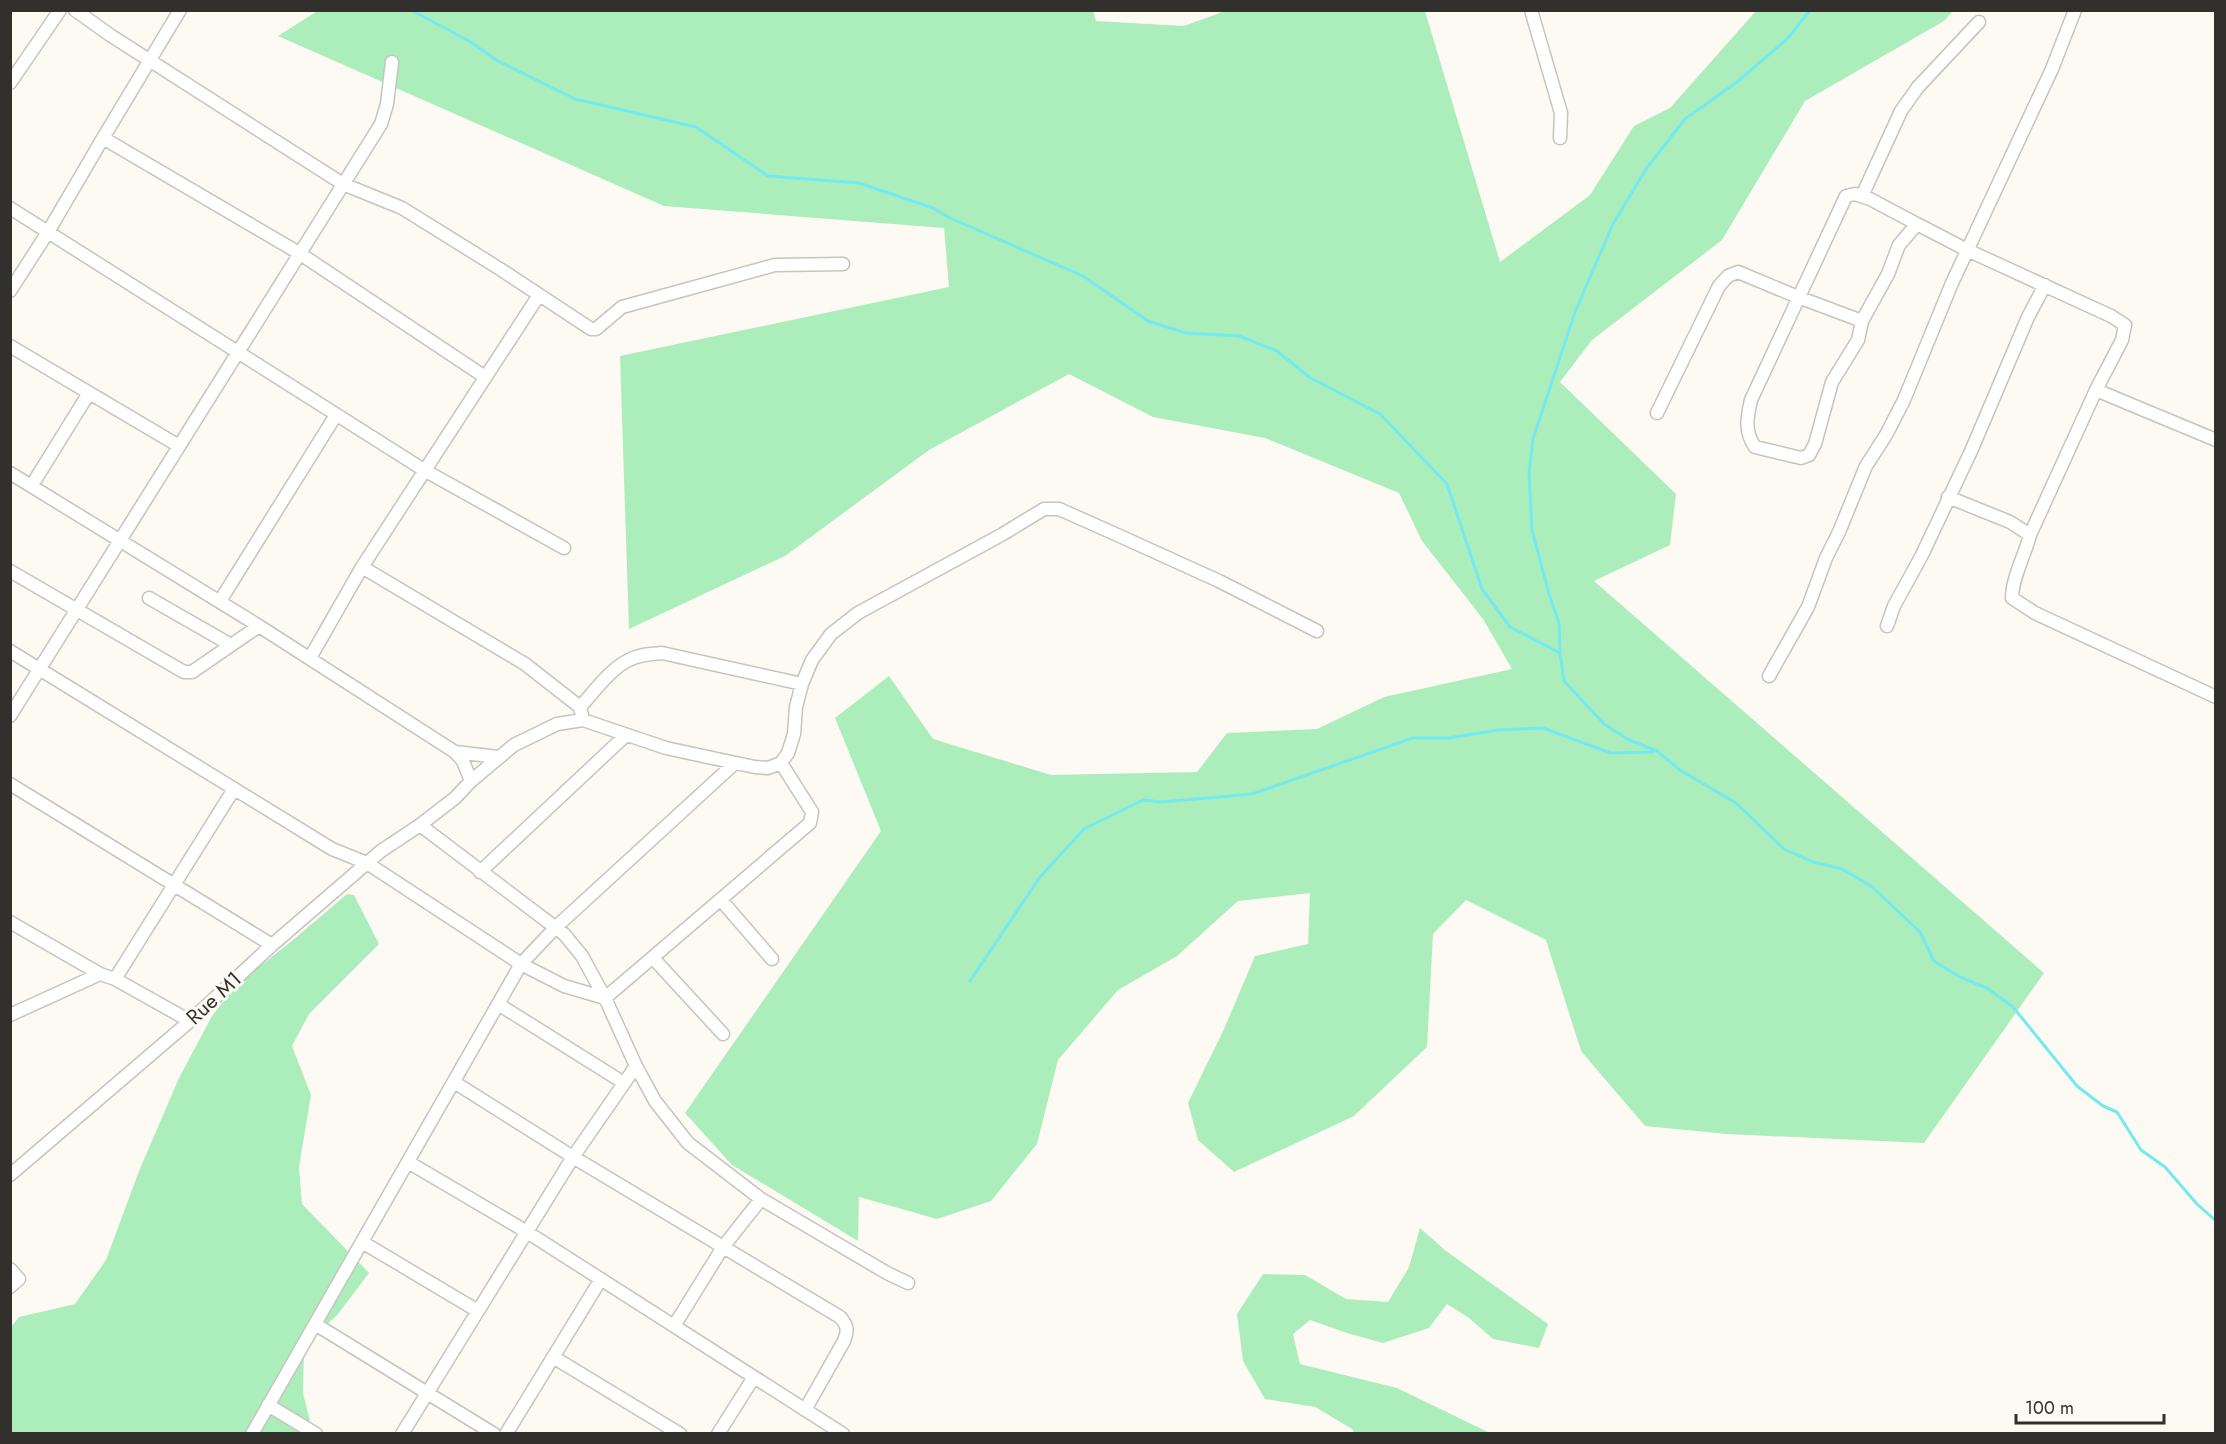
<svg xmlns="http://www.w3.org/2000/svg" width="2226" height="1444" viewBox="0 0 2226 1444" font-family="Jost,sans-serif">
  <style>
    .green { fill: #aceebb }
    .lines { fill: none; stroke-linecap: round; stroke-linejoin: round }
    .stream { stroke: #73e9f0; stroke-width: 3 }
    .minor-casing { stroke: #c6c4bc; stroke-width: 15 }
    .minor { stroke: #fff; stroke-width: 12 }
    .labels { text-anchor: middle; dominant-baseline: central; stroke-width: 6; stroke-linejoin: round; paint-order: stroke }
    .street-label { font-size: 21px; fill: #31302d; stroke: #fcfaf2 }
  </style>
  <rect width="100%" height="100%" fill="#fcfaf2"/>
  <path class="green" d="M319 10H1093L1096 21 1184 26 1225 11H1425L1500 262 1590 195 1634 126 1670 108 1756 11H1953L1944 21 1805 101 1722 240 1592 340 1560 382 1676 494 1670 545 1594 581 2044 973 1924 1143 1727 1134 1645 1126 1581 1051 1546 940 1466 900 1433 934 1427 1047 1354 1116 1234 1172 1198 1140 1188 1103 1224 1029 1255 956 1308 944 1310 893 1238 901 1177 956 1118 990 1058 1060 1037 1144 991 1201 937 1219 859 1197 858 1241 732 1165 685 1113 881 831 835 718 889 676 933 739 1051 775 1197 772 1227 733 1317 729 1384 697 1512 669 1483 619 1422 541 1399 493 1265 438 1153 417 1069 374 929 450 785 556 629 629 620 356 949 287 944 228 664 206 278 36Z
    M347 894 354 895 379 944 309 1014 292 1046 311 1095 299 1167 302 1204 369 1273 338 1314 304 1346 303 1393 313 1433 11 1434V1327L19 1317 75 1304 106 1260 139 1171 179 1078 212 1016 236 985 293 940Z
    M1420 1228 1446 1251 1548 1324 1539 1348 1493 1339 1469 1318 1447 1304 1429 1328 1383 1343 1347 1333 1310 1320 1293 1334 1300 1364 1397 1388 1490 1433H1355L1352 1429 1315 1407 1265 1399 1243 1361 1237 1314 1263 1274 1305 1275 1346 1299 1388 1302 1409 1267Z"/>
  <g class="lines">
    <path class="stream" d="M411 10 469 41 498 61 575 99 696 127 768 176 859 183 933 208 950 218 1083 276 1148 321 1186 333 1239 336 1277 351 1309 377 1380 414 1447 484 1482 589 1510 627 1560 653
      M1810 10 1788 38 1737 82 1685 119 1646 169 1613 224 1575 312 1533 439 1529 472 1532 530 1549 594 1559 623 1560 653 1564 681 1604 724 1629 740 1657 751 1680 770 1736 803 1784 849 1813 862 1842 869 1871 886 1920 932 1934 961 1960 977 1987 988 2013 1007 2077 1086 2103 1106 2117 1112 2141 1150 2165 1167 2197 1204 2216 1221
      M970 981 1040 877 1084 829 1143 800 1162 802 1252 794 1413 738H1448L1498 730 1543 728 1611 753 1653 752"/>
    <defs>
      <path id="minor" d="M75 10 110 35 343 184 402 208 500 269 591 329H596L622 307 775 265 843 264
        M1531 10 1561 113 1560 138
        M10 83 60 10
        M103 138 299 253 485 377
        M1855 194 1870 199 1917 224 1899 245 1888 274 1862 321 1858 340 1832 382 1815 444 1809 455 1801 458 1755 447C1744 431 1747 418 1751 400L1846 196Z
        M1862 196 1901 111 1918 87 1979 22
        M10 208 424 470 564 548
        M1917 224 1967 250 2111 316 2125 325 2122 340 2096 390 2216 440
        M10 291 48 232 103 138 180 10
        M10 346 179 446
        M1657 413 1719 286 1728 276 1738 272 1798 297 1862 321
        M10 473 259 626 455 752 463 761 471 781 455 798 420 825 381 851 272 945 190 1021 10 1175
        M32 485 89 393
        M1948 497 2010 522 2030 535C2025 555 2012 578 2012 598L2035 613 2216 697
        M2030 535 2096 390
        M362 567 525 664 580 707 583 720
        M10 571 184 672H192L259 626
        M149 598 231 645
        M220 601 336 415
        M1887 626 1894 606 1922 555 1972 449 2028 317 2045 285
        M10 651 332 849 367 863 521 964 564 986 605 998 810 823 812 812 781 763
        M310 658 362 567 539 295
        M1769 676 1808 607 1826 558 1839 532 1866 466 1886 435 1904 400 1952 283 2052 69 2075 10
        M580 707C593 693 611 668 629 660 639 654 651 654 662 653L802 684
        M10 716 381 124 387 104 392 62
        M455 752 498 757
        M471 781 514 745 557 724 583 720 666 748 717 759 755 767 768 768 781 763 788 753 794 734 796 707 802 684 812 660 831 634 858 613 1003 534 1044 509H1059L1113 533 1219 581 1317 631
        M10 784 272 945
        M420 825 564 934 582 956 605 998 636 1066 655 1101 688 1143 761 1199 887 1273 908 1283
        M480 872 626 735
        M721 900 772 959
        M10 922 100 974 115 979 190 1021
        M653 958 723 1034
        M115 979 234 789
        M498 1004 624 1083
        M10 1015 100 974
        M454 1082 573 1157 840 1317C848 1326 848 1330 844 1341L805 1410
        M408 1162 527 1232 843 1434
        M362 1242 478 1311
        M10 1269 19 1279 10 1287
        M315 1324 494 1434
        M674 1326 723 1247 761 1199
        M553 1357 680 1434
        M268 1405 316 1434
        M252 1434 521 964 556 927 735 763
        M402 1434 573 1157 636 1066
        M506 1434 601 1279
        M718 1434 754 1377"/>
    </defs>
    <use href="#minor" class="minor-casing"/>
    <use href="#minor" class="minor"/>
  </g>
  <g class="labels">
    <g class="street-label">
      <text transform="translate(214 998) rotate(-43)">Rue M1</text>
    </g>
  </g>
  <rect width="2226" height="1444" fill="none" stroke="#31302d" stroke-width="24"/>
  <path d="M2016 1414v9h148v-9" fill="none" stroke="#31302d" stroke-width="3"/>
  <text x="2025" y="1414" font-size="18" fill="#31302d" stroke="#fcfaf2" stroke-width="4.5" paint-order="stroke">100 m</text>
</svg>
